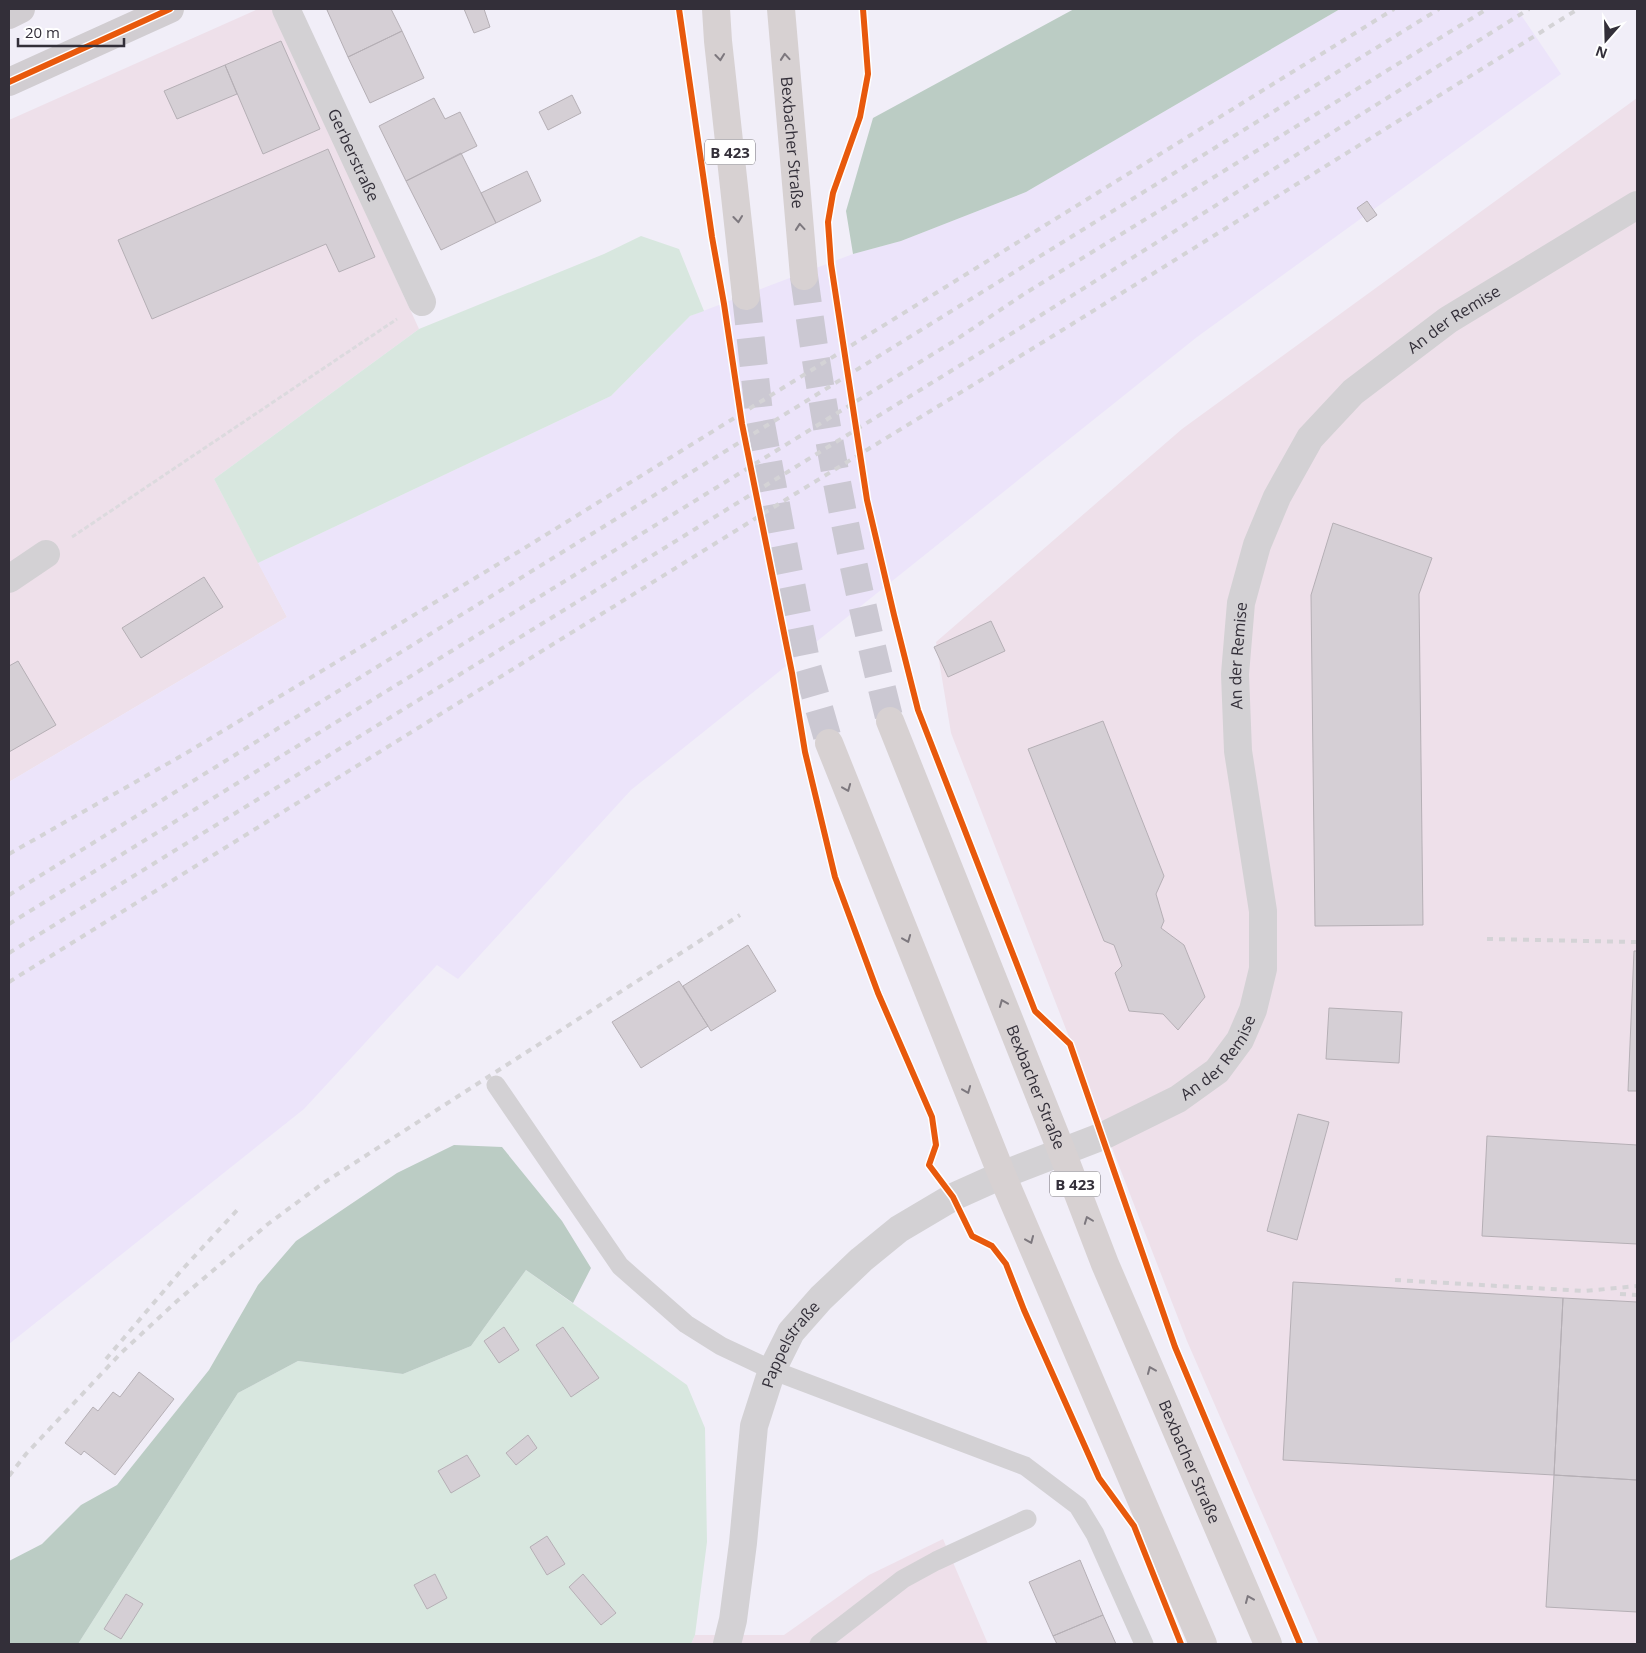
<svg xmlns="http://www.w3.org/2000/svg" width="1646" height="1653" viewBox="0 0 1646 1653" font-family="'Open Sans',sans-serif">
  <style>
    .commercial { fill: #eee0ea }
    .built { fill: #ece4fa }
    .green { fill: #d8e7df }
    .forest { fill: #bbccc4 }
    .building { fill: #d5cfd5; stroke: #b5afb5 }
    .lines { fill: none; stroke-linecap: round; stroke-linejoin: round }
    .primary-tunnel { stroke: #cbc8d2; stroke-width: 28; stroke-dasharray: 28 14; stroke-linecap: butt }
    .path { stroke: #dcdade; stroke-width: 3; stroke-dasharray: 5 2.5; stroke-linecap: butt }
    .service { stroke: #d3d1d4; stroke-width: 19 }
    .minor { stroke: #d3d1d4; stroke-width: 28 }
    .secondary { stroke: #d1cdd1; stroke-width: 28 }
    .primary { stroke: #d7d1d2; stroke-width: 28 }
    .rail { stroke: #d4d3d6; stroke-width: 4; stroke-dasharray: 6 6; stroke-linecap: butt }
    .cycleway-casing { stroke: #fff; stroke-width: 9 }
    .cycleway { stroke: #e8590c; stroke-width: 6 }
    .oneway { stroke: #7d787e }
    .labels { text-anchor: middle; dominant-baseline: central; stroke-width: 5; stroke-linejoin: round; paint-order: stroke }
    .shield { fill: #fff; stroke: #706d74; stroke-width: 1 }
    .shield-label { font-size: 15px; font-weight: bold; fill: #332f39 }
    .street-label { font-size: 16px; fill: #332f39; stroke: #fff }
  </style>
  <rect width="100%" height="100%" fill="#f1eef8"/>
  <path class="commercial" d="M258 9H273L419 329 214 479 287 617 9 782V120Z
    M1637 98V1644H1319L1187 1341 951 733 936 642 1182 429Z
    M943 1539 988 1644H691L695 1635H784L869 1575Z"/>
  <path class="built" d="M1340 9H1517L1561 74 1197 337 631 790 458 979 437 965 304 1109 9 1344V782L287 617 258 563 611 396 690 316 853 254 901 241 1026 192Z"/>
  <path class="green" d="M641 236 679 249 704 311 690 316 611 396 258 563 214 479 419 329 604 254Z
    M526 1270 687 1385 705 1428 707 1542 695 1635 691 1644H78L238 1393 298 1361 403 1374 471 1346Z"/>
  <path class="forest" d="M1074 9H1340L1026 192 901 241 853 254 846 211 873 118Z
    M454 1145 502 1147 562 1221 591 1268 573 1303 526 1270 471 1346 403 1374 298 1361 238 1393 78 1644H9V1561L42 1544 81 1505 117 1485 209 1370 258 1285 296 1241 397 1173Z"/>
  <path class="building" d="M330 9H391L402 31 348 57 327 10Z
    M464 9H484L490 27 474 33Z
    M402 31 424 78 370 103 348 57Z
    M281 41 320 129 263 154 225 65Z
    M225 65 237 94 177 119 164 91Z
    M572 95 581 113 548 130 539 112Z
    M434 98 445 119 460 112 477 146 406 181 379 126Z
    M328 149 375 257 339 272 326 244 152 319 118 240Z
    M461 153 496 223 441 250 406 181Z
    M527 171 541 201 496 223 481 193Z
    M1367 201 1377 215 1367 222 1357 208Z
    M1333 523 1432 558 1419 594 1423 925 1315 926 1311 595Z
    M204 577 223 607 141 658 122 628Z
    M991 621 1005 651 948 677 934 647Z
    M18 661 56 725 9 752V666Z
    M1103 721 1164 876 1156 894 1164 921 1161 928 1184 945 1205 997 1178 1030 1163 1014 1129 1011 1115 973 1122 966 1114 945 1104 941 1028 749Z
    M748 945 776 991 711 1031 683 986Z
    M1634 951H1637V1091H1628Z
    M679 981 708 1026 641 1068 612 1022Z
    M1329 1008 1402 1012 1399 1063 1326 1059Z
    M1298 1114 1329 1122 1297 1240 1267 1231Z
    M1487 1136 1637 1145V1244L1482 1236Z
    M1293 1282 1563 1298 1554 1475 1283 1460Z
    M1563 1298 1637 1302V1480L1554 1475Z
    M504 1327 519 1350 499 1363 484 1341Z
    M563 1327 599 1378 571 1397 536 1345Z
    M139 1372 174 1399 115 1475 84 1451 81 1455 65 1443 93 1407 98 1411 113 1392 120 1397Z
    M528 1435 537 1448 516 1465 506 1453Z
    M467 1455 480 1476 451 1493 438 1471Z
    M1554 1475 1637 1480V1612L1546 1607Z
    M547 1536 565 1564 547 1575 530 1547Z
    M1080 1560 1103 1615 1053 1636 1029 1582Z
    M435 1574 447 1598 427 1609 414 1585Z
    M583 1574 616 1613 601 1625 569 1587Z
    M126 1594 143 1604 121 1639 104 1629Z
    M1103 1615 1116 1644H1057L1053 1636Z"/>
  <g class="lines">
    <path class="primary-tunnel" d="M804 276C809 312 814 349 820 385 838 498 862 610 890 721
      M746 296 759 413 782 537 807 666 829 743"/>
    <path class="path" d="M72 537 397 319"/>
    <path class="service" d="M496 1085 620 1266 686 1324 721 1346 772 1370 1025 1466 1078 1506 1095 1534 1144 1644
      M819 1644 903 1579 936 1561 1027 1519"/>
    <g class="minor">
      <path id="s1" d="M286 9 422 302"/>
      <path d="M9 579 46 554"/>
      <path id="s2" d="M727 1644 733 1620 743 1543 754 1426 772 1370 791 1332 821 1298 861 1260 899 1229 953 1197 1002 1175 1103 1136 1178 1099 1217 1071 1240 1040 1253 1010 1263 969V911L1238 751 1235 674 1241 603 1257 545 1277 497 1310 438 1353 392 1448 320 1637 205"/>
    </g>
    <path class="secondary" d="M9 15 21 9
      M9 82 170 9"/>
    <g class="primary">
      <path d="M716 9 718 41 746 296"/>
      <path id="s3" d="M781 9 804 276"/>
      <path id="s4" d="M890 721 1062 1152 1105 1264 1268 1644"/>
      <path d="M829 743 1002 1175 1203 1644"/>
    </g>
    <path class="rail" d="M9 854 188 752 523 549 1394 9
      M9 895 1439 9
      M9 924 954 341 1024 294 1487 9
      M1487 939 1637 942
      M9 953 1014 332 1529 9
      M9 982 790 497 1048 339 1578 9
      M1395 1280 1585 1291 1637 1286
      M1620 1294 1637 1295
      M106 1359 180 1272 240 1207
      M9 1476 26 1454 121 1353 177 1301 268 1224 322 1184 390 1140 740 915"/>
    <defs>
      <path id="cycleway" d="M679 9 712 237 724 304 742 424 792 673 805 752 835 877 878 993 932 1117 936 1145 929 1165 953 1197 972 1236 992 1246 1006 1264 1024 1310 1099 1478 1134 1526 1181 1644
        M863 9 868 74 860 117 833 193 828 222 831 264 867 500 894 615 918 710 1035 1011 1070 1044 1175 1347 1300 1644
        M9 82 170 9"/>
    </defs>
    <use href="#cycleway" class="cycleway-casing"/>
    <use href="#cycleway" class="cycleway"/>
  </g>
  <defs><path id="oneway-chevron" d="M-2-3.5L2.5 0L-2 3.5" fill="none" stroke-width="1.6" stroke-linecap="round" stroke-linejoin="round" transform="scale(1.25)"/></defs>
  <g class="oneway">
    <use href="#oneway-chevron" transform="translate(720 57) rotate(84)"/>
    <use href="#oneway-chevron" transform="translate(785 57) rotate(-95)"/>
    <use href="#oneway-chevron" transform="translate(738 219) rotate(84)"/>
    <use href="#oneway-chevron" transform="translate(800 227) rotate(-95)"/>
    <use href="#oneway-chevron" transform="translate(847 788) rotate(68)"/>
    <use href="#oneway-chevron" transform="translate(907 939) rotate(68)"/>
    <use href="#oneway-chevron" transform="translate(1003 1003) rotate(-112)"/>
    <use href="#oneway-chevron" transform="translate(967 1090) rotate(68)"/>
    <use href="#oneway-chevron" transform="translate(1088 1220) rotate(-111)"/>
    <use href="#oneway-chevron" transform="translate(1030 1240) rotate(67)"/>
    <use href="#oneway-chevron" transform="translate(1151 1370) rotate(-113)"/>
    <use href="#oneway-chevron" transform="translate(1249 1599) rotate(-113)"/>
  </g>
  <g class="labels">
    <g class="shield">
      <rect x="705" y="139.5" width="50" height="25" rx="4"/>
      <rect x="1050" y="1171.5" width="50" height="25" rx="4"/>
    </g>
    <g class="shield-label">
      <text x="730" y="152">B 423</text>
      <text x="1075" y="1184">B 423</text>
    </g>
    <g class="street-label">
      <text stroke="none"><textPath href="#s3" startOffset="134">Bexbacher Straße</textPath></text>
      <text stroke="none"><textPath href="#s1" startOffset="161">Gerberstraße</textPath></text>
      <text stroke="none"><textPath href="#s2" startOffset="1676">An der Remise</textPath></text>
      <text stroke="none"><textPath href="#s2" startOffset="1256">An der Remise</textPath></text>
      <text stroke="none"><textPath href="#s2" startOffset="838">An der Remise</textPath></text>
      <text stroke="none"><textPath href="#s4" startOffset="394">Bexbacher Straße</textPath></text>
      <text stroke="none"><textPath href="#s2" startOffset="310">Pappelstraße</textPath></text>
      <text stroke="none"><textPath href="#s4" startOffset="799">Bexbacher Straße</textPath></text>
    </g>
  </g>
  <rect width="1646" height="1653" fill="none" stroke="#332f39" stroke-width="20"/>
  <g transform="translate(1606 40) rotate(200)" stroke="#ffffff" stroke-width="4" paint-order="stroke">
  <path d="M0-4L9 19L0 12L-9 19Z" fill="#332f39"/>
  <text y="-8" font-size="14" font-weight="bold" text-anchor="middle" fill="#332f39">N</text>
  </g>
  <path d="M18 38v8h106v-8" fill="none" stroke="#332f39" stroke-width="2.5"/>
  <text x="25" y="38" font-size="15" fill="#332f39" stroke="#ffffff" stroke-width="4" paint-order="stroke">20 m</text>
</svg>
